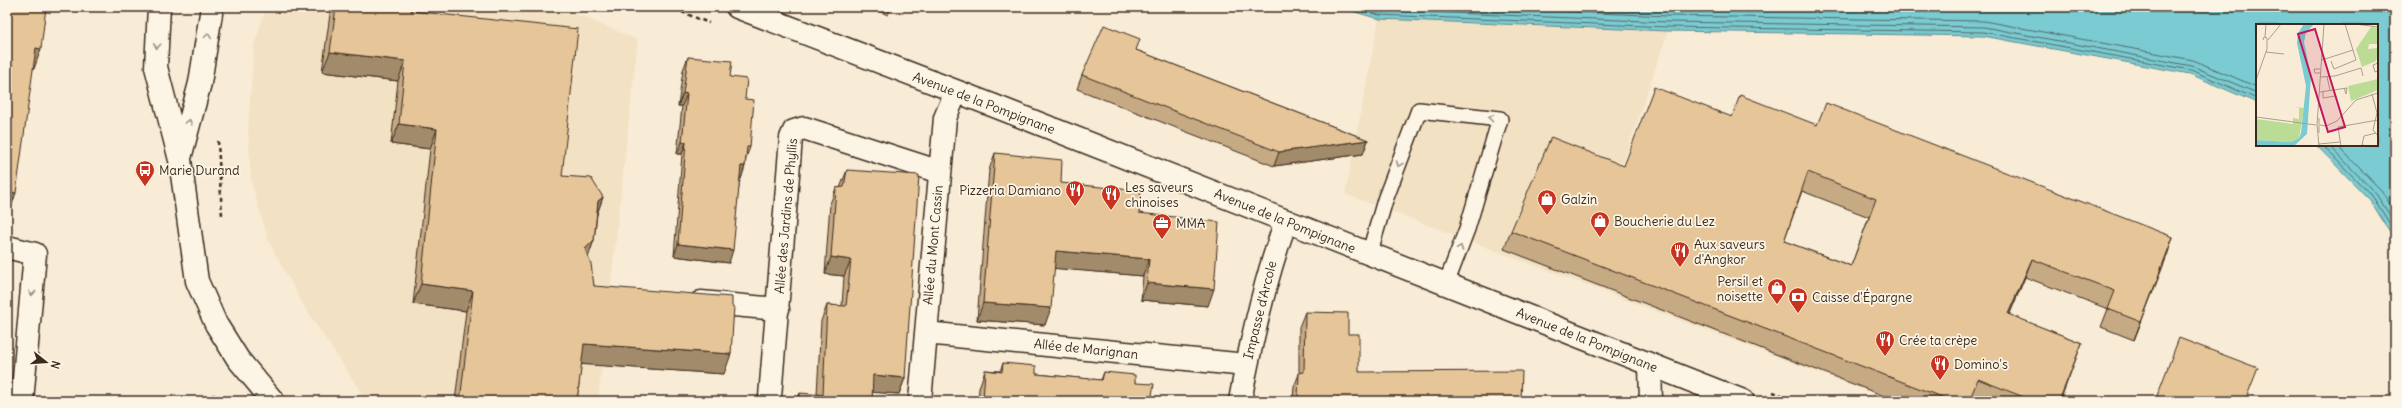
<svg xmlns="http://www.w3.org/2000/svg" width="2402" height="408" viewBox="0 0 2402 408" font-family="Delius,sans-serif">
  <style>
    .built { fill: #f3e1c4 }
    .water { fill: #7acbd2; stroke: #618b8a }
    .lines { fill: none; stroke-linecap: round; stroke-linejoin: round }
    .shore { stroke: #546a66; stroke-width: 1 }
    .service-casing { stroke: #3b2a1e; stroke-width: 18 }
    .minor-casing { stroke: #3b2a1e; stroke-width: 25 }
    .secondary-casing { stroke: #3b2a1e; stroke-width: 25 }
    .path { stroke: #3b2a1e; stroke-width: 2.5; stroke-dasharray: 4 3; stroke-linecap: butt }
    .service { stroke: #fcf5e5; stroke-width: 15 }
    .minor { stroke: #fcf5e5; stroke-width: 22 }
    .secondary { stroke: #fcf5e5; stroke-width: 22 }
    .wall { fill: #c6aa84; stroke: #3b2a1e; fill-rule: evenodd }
    .shaded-wall { fill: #a18b6b; stroke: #3b2a1e }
    .building { fill: #e6c699; stroke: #3b2a1e; fill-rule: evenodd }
    .oneway { stroke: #9c9082 }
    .labels { text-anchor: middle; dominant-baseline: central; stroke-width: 3.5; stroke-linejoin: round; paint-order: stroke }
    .street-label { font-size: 13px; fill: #3b2a1e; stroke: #fcf5e5 }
    .poi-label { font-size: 13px; fill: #3b2a1e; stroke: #fcf5e5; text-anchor: start }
    .inset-road { fill: none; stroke: #ac9e8c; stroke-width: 1 }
    .view { fill: #c2185b; fill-opacity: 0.15; stroke: #c2185b; stroke-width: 2 }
    .inset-edge { fill: none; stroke: #3b2a1e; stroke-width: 2 }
  </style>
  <rect width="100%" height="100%" fill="#f8ecd6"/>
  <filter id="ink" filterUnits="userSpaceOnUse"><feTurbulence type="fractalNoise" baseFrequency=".025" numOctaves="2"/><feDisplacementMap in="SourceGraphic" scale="8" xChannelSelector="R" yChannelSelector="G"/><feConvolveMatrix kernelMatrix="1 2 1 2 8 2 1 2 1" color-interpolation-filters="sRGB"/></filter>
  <g filter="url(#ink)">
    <path class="built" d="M268 7H560L638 40 598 401H367L303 305 268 240 251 181 248 128 254 45 265 11Z
      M1379 19 1668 31 1611 199 1996 345 1974 401H1894L1345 194Z"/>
    <path class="water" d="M1338 7H2395V240L2370 200 2316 145H2377V25H2257V103L2190 74 1983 36 1668 31 1379 19Z"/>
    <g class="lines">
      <path class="shore" d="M1352 7 1379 15 1668 27 1983 32 2191 70 2257 99
        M1371 7 1380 10 1668 22 1984 27 2192 66 2257 93
        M1456 7 1668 16 1984 21 2193 60 2257 87
        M2322 145 2373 197 2395 232
        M2329 145 2376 194 2395 223
        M2337 145 2381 190 2395 212"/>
      <defs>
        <path id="service" d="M1369 255 1385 200 1419 110 1500 119 1467 229 1446 284"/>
        <path id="minor" d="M159 7 156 67 180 160 197 281 216 324 238 359 273 401
          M180 158 200 83 212 7
          M7 247 35 254 22 401
          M701 302 778 309
          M926 333 1246 365
          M1650 365 1651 401
          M770 397 791 138 794 131 804 128 940 172
          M920 401 945 118 956 92
          M1240 401C1251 341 1265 279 1286 221"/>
        <path id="secondary" d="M737 7 997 107 1743 401"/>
      </defs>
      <use href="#service" class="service-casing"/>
      <use href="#minor" class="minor-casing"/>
      <use href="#secondary" class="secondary-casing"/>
      <path class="path" d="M669 7 709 23
        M218 141 222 216
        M1773 392 1797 401
        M212 395 230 401"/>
      <use href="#service" class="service"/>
      <use href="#minor" class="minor"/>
      <use href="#secondary" class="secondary"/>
    </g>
    <path class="wall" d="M331 7H412L411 11 562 176 603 197 597 214 594 240 588 257 594 286 724 374 581 364 577 401H455L466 311 413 304 430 149 391 144 398 81 322 72Z
      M869 7H891L888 15Z
      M1136 50 1368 140 1363 154 1274 166 1077 89 1082 75Z
      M688 57 730 77 745 99 750 147 746 158 745 166 741 179H740L729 263 674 256 682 154H677L682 106H678L683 70Z
      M1732 117 1817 125 2173 237 2134 340 2101 327 2108 309 2025 277 2009 315 2082 343 2060 401H1979L1971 398 1970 401H1897L1504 249 1511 231 1624 166ZM1802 191 1869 217 1851 266 1784 241Z
      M995 153 1061 183 1139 213 1208 306 1141 300 1143 276 1054 268 1045 325 977 320 989 170Z
      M847 170 905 378 899 394 872 392V401L817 394 821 321 827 305 842 306 844 276 825 274 830 204 836 188H840Z
      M1305 312 1348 334 1359 372 1521 401H1285L1286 398H1293L1294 387 1299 374V327Z
      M1003 363 1036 374 1101 380 1104 372 1135 383 1152 395 1158 401H978L979 388 985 370 1000 371Z
      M800 393V401H797Z"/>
    <path class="shaded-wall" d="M36 48 41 49 34 69 28 68Z
      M330 52 405 61 398 81 322 72Z
      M683 93 687 94 682 106H678Z
      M399 124 437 129 430 149 391 144Z
      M1368 140 1363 154 1274 166 1279 152Z
      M682 142H686L682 154H677Z
      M741 166H745L741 179 736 178Z
      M7 192 16 193 9 213H7Z
      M603 197 596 217 598 201Z
      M2173 237 2167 256 2134 340 2141 322Z
      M594 240 587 260 585 249Z
      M678 244 733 250 729 263 674 256Z
      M1056 251 1149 259 1143 276 1049 268Z
      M831 257 851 260 844 276 825 274Z
      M2032 259 2025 277 2002 333 2008 314Z
      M1147 283 1214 289 1208 306 1141 300Z
      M421 284 473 291 466 311 413 304Z
      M983 303 1051 308 1045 325 977 320Z
      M584 344 731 354 724 374 576 364Z
      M873 375 905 378 899 394 867 392Z"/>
    <path class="building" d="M7 7H46L41 49 36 48 16 193 7 192Z
      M336 7H412L411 11 578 29 562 176 591 178 603 197 598 201 594 240 585 249 591 264 594 286 732 297V306L734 307 731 354 584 344 577 401H460L473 291 421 284 437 129 399 124 405 61 330 52Z
      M1104 25 1140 39 1136 50 1368 140 1279 152 1082 75Z
      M688 57 732 61 730 77 747 79 745 99 754 100 750 147H747L745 166H741L733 250 678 244 686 142H682L687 94 683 93Z
      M1654 87 1732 117 1740 95 1817 125 1826 103 2173 237 2141 322 2108 309 2115 291 2032 259 2008 314 2082 343 2059 401H2034L1978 379 1969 401H1952L1511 231 1551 137 1624 166ZM1808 172 1876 199 1851 266 1784 241Z
      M995 153 1062 160 1061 183 1141 191 1139 213 1219 222 1214 289 1147 283 1149 259 1056 251 1051 308 983 303Z
      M847 170 919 175 905 378 873 375 872 401H800V393L823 395 827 305 846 306 851 260 831 257 836 188 844 187Z
      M1305 312 1348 313V334H1359V372L1522 371 1521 401H1286V398H1298L1299 373 1304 372Z
      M2179 338 2258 368 2245 401H2155Z
      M1003 363 1036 366V374L1102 380 1104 372 1135 375V383L1154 384 1152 395 1158 401H983L985 370 1002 372Z"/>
    <defs><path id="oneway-chevron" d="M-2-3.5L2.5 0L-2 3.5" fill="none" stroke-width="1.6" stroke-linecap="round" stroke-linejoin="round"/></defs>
    <g class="oneway">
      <use href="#oneway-chevron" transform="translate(208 36) rotate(-82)"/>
      <use href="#oneway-chevron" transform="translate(157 46) rotate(93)"/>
      <use href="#oneway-chevron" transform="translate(1491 118) rotate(-173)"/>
      <use href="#oneway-chevron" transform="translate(189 122) rotate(-75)"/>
      <use href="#oneway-chevron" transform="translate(1399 164) rotate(110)"/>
      <use href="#oneway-chevron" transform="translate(1460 248) rotate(-70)"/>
      <use href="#oneway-chevron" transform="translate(32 293) rotate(95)"/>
    </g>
  </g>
  <defs>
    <symbol id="bus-pin" viewBox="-11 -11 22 30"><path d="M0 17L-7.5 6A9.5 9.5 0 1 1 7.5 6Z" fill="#c8321e" stroke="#fcf5e5"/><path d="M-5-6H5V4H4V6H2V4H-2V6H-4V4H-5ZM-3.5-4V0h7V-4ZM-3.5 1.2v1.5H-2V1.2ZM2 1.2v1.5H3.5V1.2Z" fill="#fff"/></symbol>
    <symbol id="restaurant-pin" viewBox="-11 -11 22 30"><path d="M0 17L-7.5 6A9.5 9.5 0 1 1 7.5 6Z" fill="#c8321e" stroke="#fcf5e5"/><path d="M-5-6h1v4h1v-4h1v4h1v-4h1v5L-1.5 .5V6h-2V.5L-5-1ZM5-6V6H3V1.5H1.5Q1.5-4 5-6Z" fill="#fff"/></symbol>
    <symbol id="shop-pin" viewBox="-11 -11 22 30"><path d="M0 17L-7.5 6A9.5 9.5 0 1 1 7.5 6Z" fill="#c8321e" stroke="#fcf5e5"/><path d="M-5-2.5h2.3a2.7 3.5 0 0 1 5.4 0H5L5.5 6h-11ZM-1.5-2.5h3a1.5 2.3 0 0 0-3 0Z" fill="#fff"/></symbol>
    <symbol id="office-pin" viewBox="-11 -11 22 30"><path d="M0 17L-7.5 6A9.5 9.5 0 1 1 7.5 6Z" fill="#c8321e" stroke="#fcf5e5"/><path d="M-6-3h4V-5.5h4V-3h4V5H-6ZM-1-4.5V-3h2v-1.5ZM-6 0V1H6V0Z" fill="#fff"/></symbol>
    <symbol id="bank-pin" viewBox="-11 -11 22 30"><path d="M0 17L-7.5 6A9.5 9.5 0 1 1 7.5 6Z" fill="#c8321e" stroke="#fcf5e5"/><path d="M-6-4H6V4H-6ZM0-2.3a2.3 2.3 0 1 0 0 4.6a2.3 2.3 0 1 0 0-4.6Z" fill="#fff"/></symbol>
  </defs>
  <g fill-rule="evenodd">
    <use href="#bus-pin" x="134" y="159" width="22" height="30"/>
    <use href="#restaurant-pin" x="1064" y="179" width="22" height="30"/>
    <use href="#restaurant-pin" x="1100" y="183" width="22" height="30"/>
    <use href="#shop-pin" x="1536" y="188" width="22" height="30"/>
    <use href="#shop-pin" x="1589" y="210" width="22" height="30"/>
    <use href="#office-pin" x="1151" y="212" width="22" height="30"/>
    <use href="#restaurant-pin" x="1669" y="240" width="22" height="30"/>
    <use href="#shop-pin" x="1766" y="277" width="22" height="30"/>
    <use href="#bank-pin" x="1787" y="286" width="22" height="30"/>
    <use href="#restaurant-pin" x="1874" y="329" width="22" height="30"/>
    <use href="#restaurant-pin" x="1929" y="353" width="22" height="30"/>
  </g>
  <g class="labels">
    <g class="street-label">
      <text transform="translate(984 103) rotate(21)">Avenue de la Pompignane</text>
      <text transform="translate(786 216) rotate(-85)">Allée des Jardins de Phyllis</text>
      <text transform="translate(1285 221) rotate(22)">Avenue de la Pompignane</text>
      <text transform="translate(933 245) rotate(-85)">Allée du Mont Cassin</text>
      <text transform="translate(1260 310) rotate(-76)">Impasse d'Arcole</text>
      <text transform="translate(1587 340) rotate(22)">Avenue de la Pompignane</text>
      <text transform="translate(1086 349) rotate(6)">Allée de Marignan</text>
    </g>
    <g class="poi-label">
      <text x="159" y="170">Marie Durand</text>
      <text x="1125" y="187">Les saveurs<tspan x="1125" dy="15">chinoises</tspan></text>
      <text x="1061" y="190" text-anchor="end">Pizzeria Damiano</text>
      <text x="1561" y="199">Galzin</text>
      <text x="1614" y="221">Boucherie du Lez</text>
      <text x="1176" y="223">MMA</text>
      <text x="1694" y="244">Aux saveurs<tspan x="1694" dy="15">d'Angkor</tspan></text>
      <text x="1763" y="281" text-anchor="end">Persil et<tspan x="1763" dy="15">noisette</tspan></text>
      <text x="1812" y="297">Caisse d'Épargne</text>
      <text x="1899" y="340">Crée ta crèpe</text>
      <text x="1954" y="364">Domino's</text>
    </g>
  </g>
  <g transform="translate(2256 24)">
    <rect width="122" height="122" fill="#f8ecd6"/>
    <path d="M115 3 122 4V20H113L112 25 121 24 122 31 120 37 106 43 100 25ZM38 83 48 84 43 114 35 118 0 116V95L37 100V94L43 95V84Z" fill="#bbdc95"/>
    <path d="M122 55V66L95 77 92 62Z" fill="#bbdc95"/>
    <path d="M48 0H58L50 9 48 18 55 52 51 110 38 122H0V116L35 118 43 114 45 109 50 62 41 19 42 9Z" fill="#7acbd2"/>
    <path class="inset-road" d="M99 0 122 3M9 13 10 0M12 16 25 0M10 28 28 30M66 36 97 26M75 37 78 45 100 36 89 0M122 39 117 41 119 48 122 47M64 45H58L59 49H65M65 53 79 52 105 44 107 52M71 53 74 66M0 56 11 25V14L8 13 7 16M64 68 91 64 90 70 88 64M67 68V74L79 72M116 70 121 89 117 106 122 112M0 93 60 101M64 101 70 102 81 97 100 76 122 69M63 109V94M63 120 84 118M63 122 61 101 68 0M85 122 82 103 122 96M112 122 106 121 108 112 120 109"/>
    <path class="view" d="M59 5 89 103 72 108 42 10Z"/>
    <rect width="122" height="122" class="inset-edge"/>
  </g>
  <rect width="2402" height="408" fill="none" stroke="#fcf5e5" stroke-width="24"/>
  <rect x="12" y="12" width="2378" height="384" fill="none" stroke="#3b2a1e" stroke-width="1.5" filter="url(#ink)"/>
  <g transform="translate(46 362) rotate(107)" stroke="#fcf5e5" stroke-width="3" paint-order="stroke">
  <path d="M0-3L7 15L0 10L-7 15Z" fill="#3b2a1e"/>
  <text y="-6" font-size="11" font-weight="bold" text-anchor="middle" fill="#3b2a1e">N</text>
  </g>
</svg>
